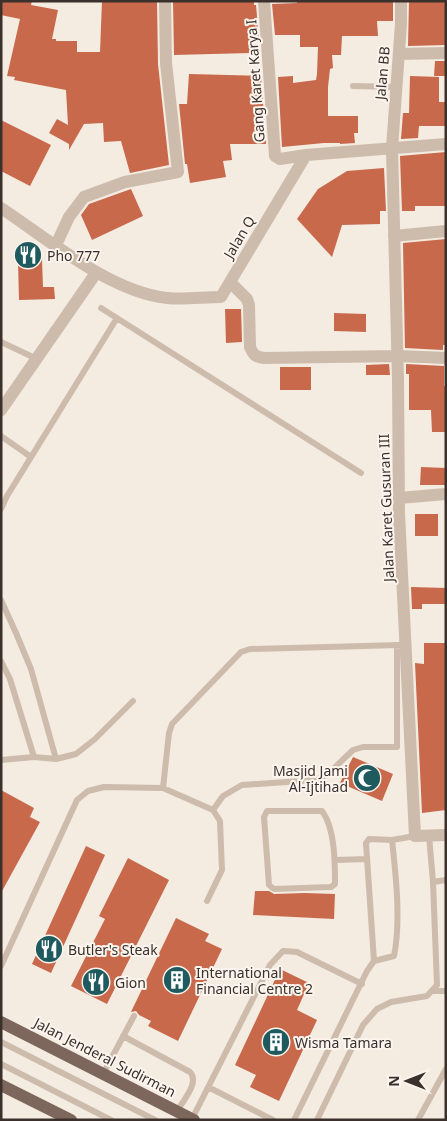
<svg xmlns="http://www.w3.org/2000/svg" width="447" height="1121" viewBox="0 0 447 1121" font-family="'Noto Sans',sans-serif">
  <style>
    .building { fill: #c8694b }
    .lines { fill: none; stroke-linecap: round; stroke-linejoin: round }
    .lane { stroke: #cdbbac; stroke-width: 6 }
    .street { stroke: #cdbbac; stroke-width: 12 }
    .primary { stroke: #7d675c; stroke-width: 12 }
    .labels { text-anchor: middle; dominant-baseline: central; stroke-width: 4; stroke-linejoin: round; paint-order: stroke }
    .street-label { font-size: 14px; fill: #3b302b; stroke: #fbf5ee }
    .poi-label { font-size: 14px; fill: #3b302b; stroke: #fbf5ee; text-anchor: start }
  </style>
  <rect width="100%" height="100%" fill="#f4ebe1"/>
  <path class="building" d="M1 1H32L31 5 58 10 52 39H56V41H77V52H100L102 1H157L158 64 169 165 130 173 121 141 104 142 103 123 84 124 69 150V144L49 133 57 119 68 125 66 90 14 80 15 77 7 76 20 19 1 15Z
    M173 1H254V5H256L259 39 250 38V53L174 55Z
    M297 1H393V21H377L378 36H342L341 55H332L333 68 330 69 328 87V116H358V133H354L355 143 340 144V143H324L282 147 278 77 293 76V83L316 80 317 74 318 47H300V35H275L272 4 297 3Z
    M409 1H446V45L408 46Z
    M435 61H446V76H434Z
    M189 74 261 76 266 144H230L232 160 223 161 226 177 190 183 187 164H185L179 104H187Z
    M410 76 439 77V102H446V126H419L418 138 401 139 403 113H409Z
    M1 120 51 145 30 186 1 171Z
    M446 152V206H415V211H402L400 156Z
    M384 168 386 211H380V224L342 225 332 257 297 219 318 189 347 171Z
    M131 189 143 216 92 240 81 215 89 204Z
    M446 239V345H443V350L405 348 403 243Z
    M42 260 43 287H54L55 299 19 300 18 261Z
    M225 309H241L242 342 226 343Z
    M334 313 366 314V332L334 331Z
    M389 364 390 375H366V365Z
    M406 364 444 366V386H446V432H432L431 410H409V374H406Z
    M280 367H311V390H280Z
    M421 467 446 468V485H420Z
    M415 514H438V536H415Z
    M411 587 446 588V604H422V609H412Z
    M424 643H446V810L422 813 415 663 424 664Z
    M353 757 393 774 382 801 340 783Z
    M1 790 34 808 30 817 40 822 1 893Z
    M86 846 105 855 51 973 32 964Z
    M128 858 169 880 107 1004 71 986 105 919 99 916Z
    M255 891H269L274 894 305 893 335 894 334 919 253 915Z
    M176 918 209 934 205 941 222 949 178 1041 148 1026 151 1021 139 1015 136 1011 131 1012Z
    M280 969 309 983 297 1010 317 1020 279 1101 250 1087 256 1075 235 1065Z"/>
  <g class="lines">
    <path class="lane" d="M353 86 396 87
      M101 308 361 473
      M1 342 37 359
      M1 436 31 457
      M1 509 7 496 117 318
      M1 600 16 633 31 669 56 759
      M1 661 10 679 34 757
      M1 760 34 757 56 759 76 754 95 739 133 701
      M163 788 169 733 172 724 241 652 250 649 400 645
      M267 811H322C335 828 335 863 335 884L331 887 274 889 269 885 264 817Z
      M335 860 367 859
      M433 882 446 880
      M207 901 222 870 220 821 213 810
      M374 961 366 843 369 839 392 840
      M1 966 77 800 88 791 104 787 163 788 213 810 223 796 242 785 316 780 328 774 353 750 363 747H397V645
      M432 991H446
      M123 1036 190 1072C200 1082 183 1101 177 1111
      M1 1042 155 1120
      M1 1064 111 1120
      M103 1074 134 1016
      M207 1089H212L273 1120
      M192 1119 270 965 283 951 297 952 362 984
      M294 1120 367 971 374 961 394 956C401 922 396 876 392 840L415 836
      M317 1120 363 1025 377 1009 391 1002 427 996 437 985 433 882 429 836
      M418 1120 446 1069"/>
    <path class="street" d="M264 1 275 156 280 159 306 155
      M401 1V24L392 148 398 379 399 514 415 836 446 835
      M399 54 446 53
      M1 208C48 239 110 292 167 298 184 300 203 297 221 297L306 155 446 144
      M394 236 446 231
      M56 245 69 217 84 197 125 182 178 172 166 63 165 1
      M230 282 247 299 249 305 250 347C253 355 256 357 264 358L398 356 446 358
      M1 410 96 273
      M399 498 446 494"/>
    <path class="primary" d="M1 1022 194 1120
      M1 1085 71 1120"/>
  </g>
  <defs>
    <symbol id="restaurant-disc" viewBox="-11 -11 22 22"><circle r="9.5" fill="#1f5a5e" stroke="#fbf5ee"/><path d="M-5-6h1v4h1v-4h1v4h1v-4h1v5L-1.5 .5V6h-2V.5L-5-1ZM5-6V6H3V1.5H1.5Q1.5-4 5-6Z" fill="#fff"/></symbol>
    <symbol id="mosque-disc" viewBox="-11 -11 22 22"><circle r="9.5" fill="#1f5a5e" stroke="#fbf5ee"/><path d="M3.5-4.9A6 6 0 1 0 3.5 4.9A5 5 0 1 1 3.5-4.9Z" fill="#fff"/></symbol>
    <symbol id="building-disc" viewBox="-11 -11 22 22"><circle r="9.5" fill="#1f5a5e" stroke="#fbf5ee"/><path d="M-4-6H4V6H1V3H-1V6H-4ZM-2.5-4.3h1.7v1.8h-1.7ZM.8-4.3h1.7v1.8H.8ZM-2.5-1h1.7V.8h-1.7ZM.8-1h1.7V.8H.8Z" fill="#fff"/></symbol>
  </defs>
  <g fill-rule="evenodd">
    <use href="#restaurant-disc" x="12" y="239" width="32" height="32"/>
    <use href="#mosque-disc" x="351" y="762" width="32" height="32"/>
    <use href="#restaurant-disc" x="33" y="933" width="32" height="32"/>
    <use href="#building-disc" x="161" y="964" width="32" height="32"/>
    <use href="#restaurant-disc" x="80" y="966" width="32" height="32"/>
    <use href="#building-disc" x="260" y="1026" width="32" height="32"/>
  </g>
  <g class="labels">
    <g class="street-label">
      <text transform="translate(382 73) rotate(-85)">Jalan BB</text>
      <text transform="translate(255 81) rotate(-94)">Gang Karet Karya I</text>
      <text transform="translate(239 237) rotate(-59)">Jalan Q</text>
      <text transform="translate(386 508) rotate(-92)">Jalan Karet Gusuran III</text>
      <text transform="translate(105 1057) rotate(27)">Jalan Jenderal Sudirman</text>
    </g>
    <g class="poi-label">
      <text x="47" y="255">Pho 777</text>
      <text x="348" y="770" text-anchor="end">Masjid Jami<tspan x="348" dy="16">Al-Ijtihad</tspan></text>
      <text x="68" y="949">Butler's Steak</text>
      <text x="196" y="972">International<tspan x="196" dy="16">Financial Centre 2</tspan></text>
      <text x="115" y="982">Gion</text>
      <text x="295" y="1042">Wisma Tamara</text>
    </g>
  </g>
  <rect width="447" height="1121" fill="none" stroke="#3b302b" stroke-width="5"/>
  <g transform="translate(407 1081) rotate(270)" stroke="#fbf5ee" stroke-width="4" paint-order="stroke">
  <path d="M0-4L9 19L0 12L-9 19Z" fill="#3b302b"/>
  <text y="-8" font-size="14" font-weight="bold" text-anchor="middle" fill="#3b302b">N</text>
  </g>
</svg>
